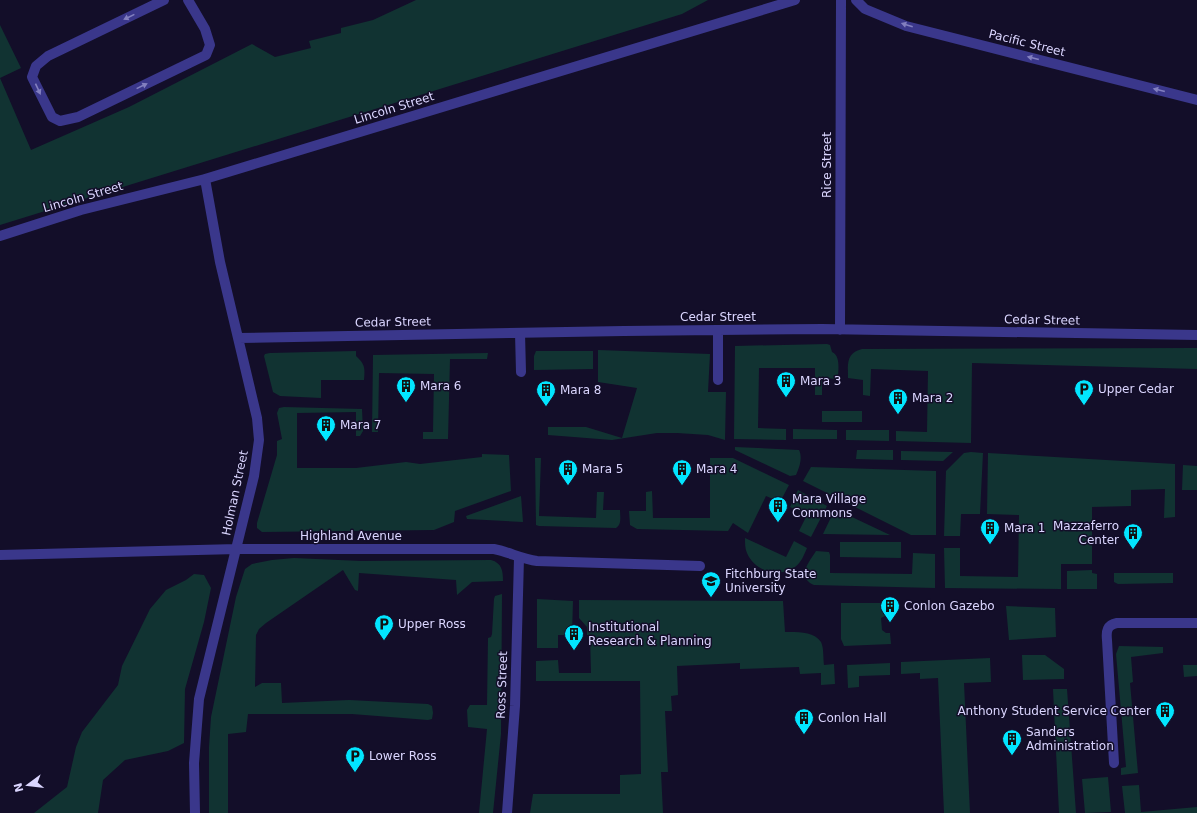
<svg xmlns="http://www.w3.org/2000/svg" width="1197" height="813" viewBox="0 0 1197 813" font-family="'DejaVu Sans',sans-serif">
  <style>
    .green { fill: #113332 }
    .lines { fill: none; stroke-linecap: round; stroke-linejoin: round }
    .minor { stroke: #3a378b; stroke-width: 10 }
    .oneway { fill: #827fbf }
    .labels { text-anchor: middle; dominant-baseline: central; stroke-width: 3; stroke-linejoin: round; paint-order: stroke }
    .street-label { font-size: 12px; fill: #dbd6ff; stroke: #130e29 }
    .poi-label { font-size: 12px; fill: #dbd6ff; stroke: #130e29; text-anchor: start }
  </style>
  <rect width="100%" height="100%" fill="#130e29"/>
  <path class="green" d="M416 0H708L682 14 0 225V25L21 68 0 78 31 150 129 107 252 44 275 57 311 48 309 41 341 33V28L373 20Z
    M827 344 830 345 832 352C841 356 838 370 838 379L822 378V395H815V368H759L758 428 786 429V440L734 439 735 346Z
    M1197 348V369L972 363 971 443 896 441V431L927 432 928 371 871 369 870 396 863 395V380L848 378C848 364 846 353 862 349Z
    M598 350 710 354 708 392H726L725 440 708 435 677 433H657L612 440 548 435V427H586L622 438 637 388 598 382Z
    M356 351V356C365 364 365 368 364 380H321V398L280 396 273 392 264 356 265 354 270 353Z
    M536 351H593V369L534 370V356Z
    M488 353 487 359H450L448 439H423V432H433L434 374 379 373 378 432H372L373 355Z
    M284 407 362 409 363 431 360 436H356V412L297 413V468H356L406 462 420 464 482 457V454L509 455 511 491 455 511 454 522 434 530 262 532 257 528V523L277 455V441L282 439 277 413 279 408Z
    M822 411H862V422H822Z
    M793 429 837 430V439H793Z
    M846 430H889V441L846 440Z
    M735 447 799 450C803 458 799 468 796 475L790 476 735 450Z
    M857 450H893V460L856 459Z
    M901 451 953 452 943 461 901 460Z
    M971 452 983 453 980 514H961L960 536H944L946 471 964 453Z
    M988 453 1175 464V517L1164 518 1165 489 1131 490V506L1092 507V564H1061V589L945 588 944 548H960V576L1018 577 1019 515 987 514Z
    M535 458H541L539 516 596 518 597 492H604L603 510H620C620 517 622 524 616 528L539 526 536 525Z
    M710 458H733L789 485 780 502 766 496 748 533 733 523 728 531 637 529 630 525 629 511H646V492L652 491 653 518H710Z
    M1183 465 1197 466V490H1182Z
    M811 467 936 471V535H911L803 481Z
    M798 490 827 506 811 537 799 531 807 515 790 507Z
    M521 496 523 522 467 519 466 516Z
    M835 509 890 535 823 534Z
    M745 538 786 557 794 541 807 548C804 555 801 563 795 567 779 578 755 572 747 553 745 549 745 543 745 538Z
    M840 542H901V558L840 557Z
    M816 551 829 552 830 555V573L912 574 913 553 935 554V588L814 585C796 577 809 562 816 551Z
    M294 558 361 561 491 560C502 563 503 571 503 581L472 582 457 595 456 580 359 573 358 591 355 590 343 570 266 623 259 629 256 635 255 687 262 683H281L282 703 349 700 428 704 432 706 433 713 432 719 428 720 352 714H248L246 732 228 734V813H209V747L211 717 236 597 245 569 252 564 272 560Z
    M1092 570V573L1097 574V589H1067V571Z
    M1114 573H1173V583L1118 584 1114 582Z
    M194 574 204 575 211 588 204 622 185 689 184 743 168 751 125 760 103 780 98 813H34L67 787 76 747 82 732 118 685 122 666 150 609 166 590 186 580Z
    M502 594 501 734 493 813H479L487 729 468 727 467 710 470 705H487L488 638 491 637 492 634 494 599 495 596Z
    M537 599 573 601 572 635H558V648H537Z
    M579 600 783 601 785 632C796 632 814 631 821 642 824 648 823 658 824 665L834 664 835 684 821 685V673L800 674 799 667 740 669V663L677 666 678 695 671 696 672 711H665L668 772H661L663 813H530L533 794H620V775L641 774 640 681H536V661L558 660 559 673H591L590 635H587V627L579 618Z
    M841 603H890V615L885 616 881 618 882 630 886 633H890L891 644 844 646 841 639Z
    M1006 606 1055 608 1056 637 1009 640Z
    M1119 646 1163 647V653L1131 657 1133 682 1130 683 1138 773 1121 775V768L1126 767 1116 654Z
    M1022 655H1045L1064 669V679L1023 680Z
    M990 658 991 682 964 683 970 813H944L938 678 920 679V673L901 674V662Z
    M890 663V675L859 676V687L848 688 847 665Z
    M1183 665H1197V676L1184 677Z
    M1053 689H1067L1076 813H1059Z
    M1108 777 1111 812 1085 813 1082 779Z
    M1139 785 1141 812 1197 807V813H1125L1122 786Z"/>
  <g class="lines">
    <path class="minor" d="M164 0 48 56 36 66 32 77 52 117 60 121 78 117 206 55 210 45 205 29 188 0
      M856 0 865 9 906 26 1197 100
      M0 236 81 210 205 179 795 0
      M718 330V380
      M840 330 841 0
      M520 333 521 372
      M238 338 624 331 822 329 1197 335
      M0 555 237 549H494C509 552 522 559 537 561L700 566
      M1114 763 1107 640C1106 631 1107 625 1117 623H1197
      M195 813 194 763 199 699 254 476 259 440 257 418 220 262 205 179
      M507 813 515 706 519 558"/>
  </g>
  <defs><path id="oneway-solid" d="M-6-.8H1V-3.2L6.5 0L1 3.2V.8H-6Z"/></defs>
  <g class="oneway">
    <use href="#oneway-solid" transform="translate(129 17) rotate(154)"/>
    <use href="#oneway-solid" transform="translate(907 25) rotate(-163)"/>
    <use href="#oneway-solid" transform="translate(1033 58) rotate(-166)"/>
    <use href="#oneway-solid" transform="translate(142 86) rotate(-26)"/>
    <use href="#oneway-solid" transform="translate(38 89) rotate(65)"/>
    <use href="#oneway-solid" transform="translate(1159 90) rotate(-166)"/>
  </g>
  <defs>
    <symbol id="building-pin" viewBox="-11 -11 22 30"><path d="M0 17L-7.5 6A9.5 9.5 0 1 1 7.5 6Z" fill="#02e5ff" stroke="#130e29"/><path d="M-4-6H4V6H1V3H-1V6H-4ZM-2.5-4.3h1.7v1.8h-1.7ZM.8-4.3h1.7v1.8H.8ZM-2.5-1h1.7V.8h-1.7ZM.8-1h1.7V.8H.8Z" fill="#111"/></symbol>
    <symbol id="parking-pin" viewBox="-11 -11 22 30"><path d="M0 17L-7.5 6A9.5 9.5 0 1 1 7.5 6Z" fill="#02e5ff" stroke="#130e29"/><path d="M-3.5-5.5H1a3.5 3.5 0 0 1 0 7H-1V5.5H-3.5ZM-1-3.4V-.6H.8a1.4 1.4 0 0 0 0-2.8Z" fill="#111"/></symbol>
    <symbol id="university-pin" viewBox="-11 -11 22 30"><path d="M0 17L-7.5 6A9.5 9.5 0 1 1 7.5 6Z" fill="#02e5ff" stroke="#130e29"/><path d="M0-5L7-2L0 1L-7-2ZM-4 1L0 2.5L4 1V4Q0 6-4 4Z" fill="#111"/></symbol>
  </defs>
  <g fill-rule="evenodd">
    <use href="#building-pin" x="775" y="370" width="22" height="30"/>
    <use href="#building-pin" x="395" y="375" width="22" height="30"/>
    <use href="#parking-pin" x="1073" y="378" width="22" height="30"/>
    <use href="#building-pin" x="535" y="379" width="22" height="30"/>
    <use href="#building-pin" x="887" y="387" width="22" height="30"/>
    <use href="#building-pin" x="315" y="414" width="22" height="30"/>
    <use href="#building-pin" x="557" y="458" width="22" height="30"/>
    <use href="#building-pin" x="671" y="458" width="22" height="30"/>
    <use href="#building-pin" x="767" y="495" width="22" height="30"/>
    <use href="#building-pin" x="979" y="517" width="22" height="30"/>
    <use href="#building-pin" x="1122" y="522" width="22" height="30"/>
    <use href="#university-pin" x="700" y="570" width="22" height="30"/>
    <use href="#building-pin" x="879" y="595" width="22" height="30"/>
    <use href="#parking-pin" x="373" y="613" width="22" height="30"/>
    <use href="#building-pin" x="563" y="623" width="22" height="30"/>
    <use href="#building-pin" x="1154" y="700" width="22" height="30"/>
    <use href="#building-pin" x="793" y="707" width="22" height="30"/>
    <use href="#building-pin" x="1001" y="728" width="22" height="30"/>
    <use href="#parking-pin" x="344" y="745" width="22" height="30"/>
  </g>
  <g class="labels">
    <g class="street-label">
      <text transform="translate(1027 43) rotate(14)">Pacific Street</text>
      <text transform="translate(394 108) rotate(-17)">Lincoln Street</text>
      <text transform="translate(827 165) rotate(-90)">Rice Street</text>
      <text transform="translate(83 197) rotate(-16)">Lincoln Street</text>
      <text x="718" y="317">Cedar Street</text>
      <text transform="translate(1042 320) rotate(1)">Cedar Street</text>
      <text transform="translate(393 322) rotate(-1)">Cedar Street</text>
      <text transform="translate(235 493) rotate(-78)">Holman Street</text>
      <text x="351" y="536">Highland Avenue</text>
      <text transform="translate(502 685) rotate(-88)">Ross Street</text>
    </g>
    <g class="poi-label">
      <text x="800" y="381">Mara 3</text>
      <text x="420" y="386">Mara 6</text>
      <text x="1098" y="389">Upper Cedar</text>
      <text x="560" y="390">Mara 8</text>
      <text x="912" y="398">Mara 2</text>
      <text x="340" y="425">Mara 7</text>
      <text x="582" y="469">Mara 5</text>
      <text x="696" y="469">Mara 4</text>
      <text x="792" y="499">Mara Village<tspan x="792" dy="14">Commons</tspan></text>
      <text x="1119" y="526" text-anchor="end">Mazzaferro<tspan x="1119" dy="14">Center</tspan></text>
      <text x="1004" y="528">Mara 1</text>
      <text x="725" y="574">Fitchburg State<tspan x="725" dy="14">University</tspan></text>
      <text x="904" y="606">Conlon Gazebo</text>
      <text x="398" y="624">Upper Ross</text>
      <text x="588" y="627">Institutional<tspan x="588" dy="14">Research &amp; Planning</tspan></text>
      <text x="1151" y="711" text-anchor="end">Anthony Student Service Center</text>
      <text x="818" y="718">Conlon Hall</text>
      <text x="1026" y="732">Sanders<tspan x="1026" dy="14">Administration</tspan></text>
      <text x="369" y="756">Lower Ross</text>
    </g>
  </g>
  <g transform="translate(28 785) rotate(255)" stroke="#130e29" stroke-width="3" paint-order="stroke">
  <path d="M0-3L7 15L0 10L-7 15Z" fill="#dbd6ff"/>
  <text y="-6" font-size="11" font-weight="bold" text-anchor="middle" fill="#dbd6ff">N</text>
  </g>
</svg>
